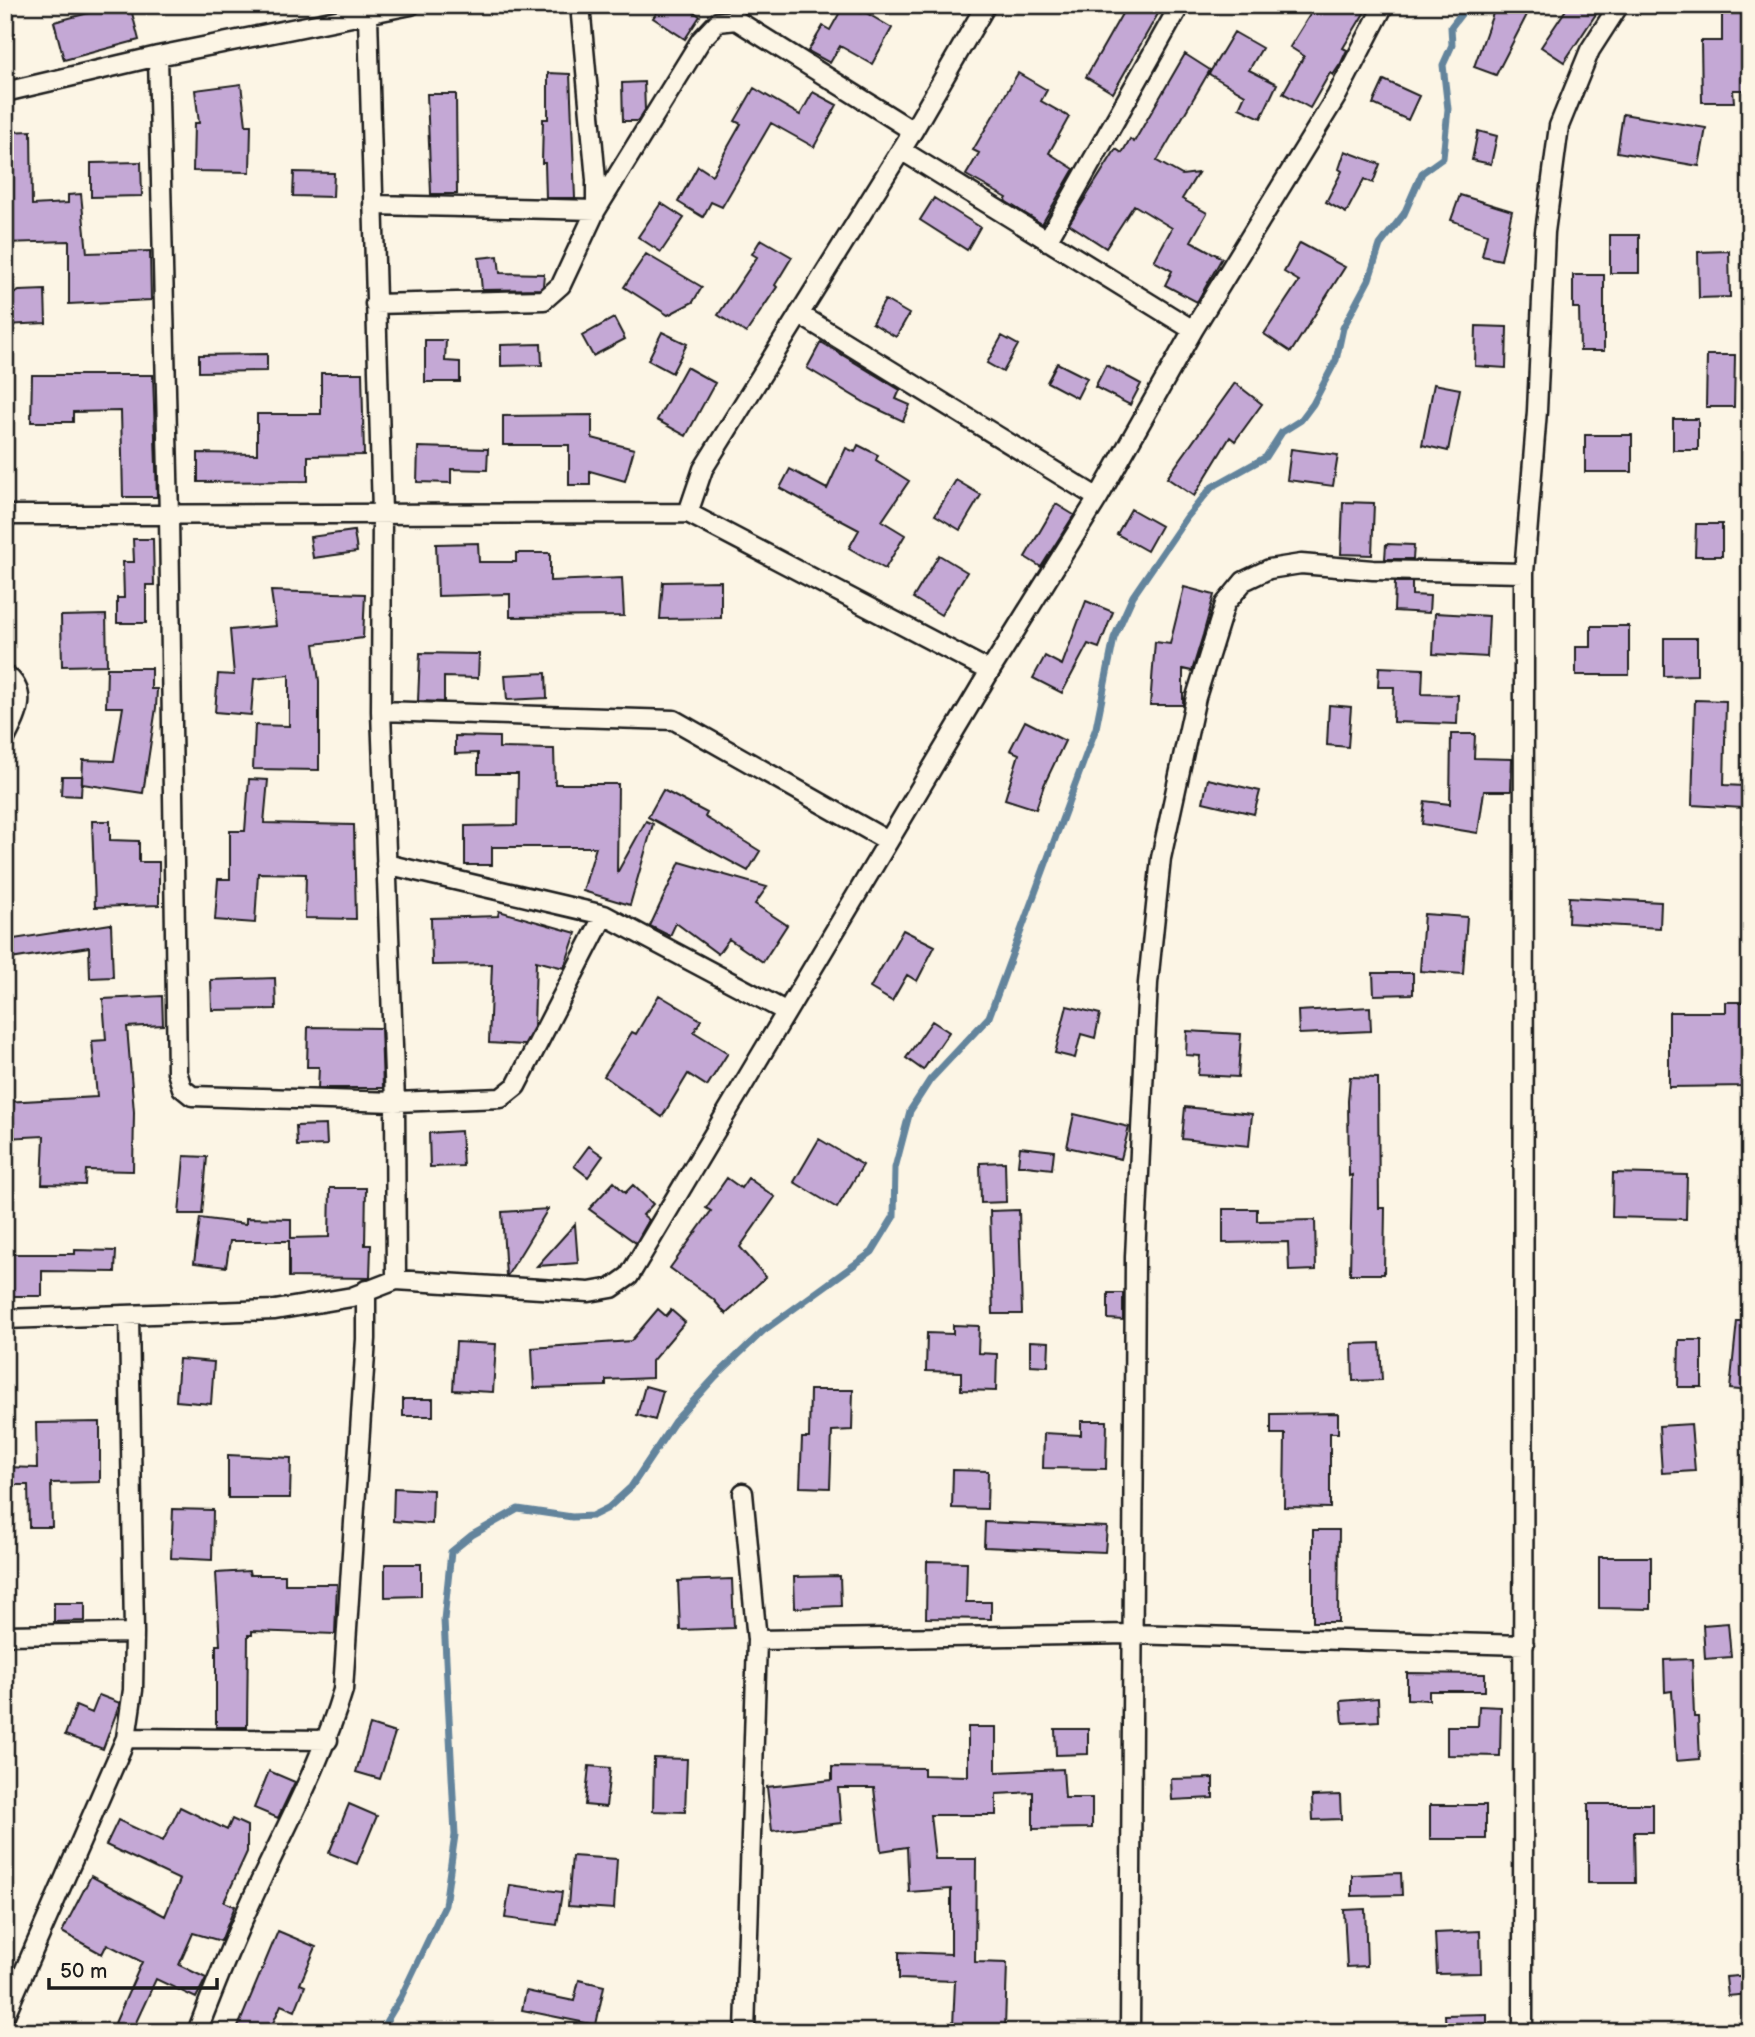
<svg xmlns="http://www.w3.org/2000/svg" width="1755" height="2037" viewBox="0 0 1755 2037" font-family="'Balsamiq Sans',sans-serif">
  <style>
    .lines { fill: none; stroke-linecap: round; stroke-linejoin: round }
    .stream { stroke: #63849c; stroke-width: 7 }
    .building { fill: #c4a8d5; stroke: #1c1c1c; stroke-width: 2 }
    .street-casing { stroke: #1c1c1c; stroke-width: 23 }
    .street { stroke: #fcf5e5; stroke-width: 18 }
  </style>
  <rect width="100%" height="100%" fill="#fcf5e5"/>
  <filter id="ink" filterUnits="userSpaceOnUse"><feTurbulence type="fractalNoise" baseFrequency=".0143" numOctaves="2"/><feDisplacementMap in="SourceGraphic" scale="14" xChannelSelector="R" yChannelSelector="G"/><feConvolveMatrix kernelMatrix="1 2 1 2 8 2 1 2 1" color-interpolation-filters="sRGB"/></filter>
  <g filter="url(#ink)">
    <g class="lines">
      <path class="stream" d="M380 2032 401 1997 445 1905 455 1835 444 1620 451 1552 472 1535 518 1509 572 1517 592 1516 608 1508 631 1487 675 1421 716 1376 763 1331 872 1252 894 1216 895 1168 910 1111 930 1080 989 1017 1096 728 1114 638 1133 596 1187 517 1212 487 1266 457 1282 432 1301 420 1313 404 1336 360 1343 328 1369 279 1380 245 1404 214 1422 173 1443 158 1448 109 1443 65 1452 45 1451 27 1468 5"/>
    </g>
    <path class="building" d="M94 5H130L139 40 64 60 54 22 96 11Z
      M662 5H683L700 16 685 39 653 18Z
      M844 5 861 13 863 11 892 28 872 64 840 46 830 63 808 51 823 26 830 30Z
      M1127 5H1163L1113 93 1086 77Z
      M1316 5H1369L1343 48 1347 50 1341 63 1333 75 1330 73 1310 108 1283 93 1304 56 1290 47Z
      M1496 5H1532L1496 75 1474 67Z
      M1569 5H1602L1564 62 1541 47Z
      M1750 7V90H1733L1734 102H1702L1701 41H1722V8Z
      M1234 32 1262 48 1249 70 1277 84 1261 118 1239 108 1245 95 1209 74Z
      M1185 54 1210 70 1157 161 1182 175 1198 173 1182 199 1207 213 1191 241 1222 258 1197 302 1165 285 1172 271 1154 261 1172 228 1134 205 1106 248 1069 224 1116 149 1122 153 1130 139 1134 142Z
      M548 73 570 74 575 198H546L545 163H542L543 119H548Z
      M1018 73 1047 90 1041 101 1069 117 1049 153 1074 169 1042 224 1005 201 1007 198 966 175 979 153 973 150Z
      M1384 80 1419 96 1408 120 1373 104Z
      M644 82 645 110 638 121H623L622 83Z
      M241 84 246 125H251L250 172 193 171 194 123H199L195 90Z
      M754 88 800 115 813 92 837 105 814 147 771 123 722 207 711 202 703 217 678 202 698 166 712 175 741 124 735 121Z
      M427 94H456L457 194H431Z
      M1623 114 1706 128 1699 166 1617 152Z
      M31 131 32 205 68 203V195L81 194 87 253 150 251 151 300 69 304V241L5 243 6 132Z
      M1478 131 1497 136 1491 164 1472 160Z
      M1345 151 1380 164 1373 183 1364 179 1346 213 1326 202 1342 171 1339 169Z
      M141 162 142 196 91 197V163Z
      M294 172 334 173 333 197 293 196Z
      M1460 195 1512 211 1501 260 1482 256 1487 234 1451 220Z
      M934 198 980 227 967 250 920 220Z
      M661 203 684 218 661 252 638 237Z
      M1610 235H1639V273H1610Z
      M761 239 792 257 775 285 777 287 746 333 718 315 757 257 752 254Z
      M1300 243 1345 267 1291 352 1264 334 1299 281 1284 272Z
      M1729 251 1730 297 1699 298 1698 252Z
      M646 254 702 287 693 302 668 315 624 287Z
      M498 256 500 273 544 274 543 286 540 289 482 290 479 258Z
      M1573 275H1604V351H1580L1579 308H1573Z
      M45 290 46 323 5 325V298L19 291Z
      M885 300 909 314 896 337 872 323Z
      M614 318 625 339 593 356 582 336Z
      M1476 326 1507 327 1506 368 1475 366Z
      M662 332 687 344 672 373 648 360Z
      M1002 336 1018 345 1003 372 987 363Z
      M425 340H446L445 361 460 362V382H425Z
      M821 342 900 390 896 399 910 405 903 421 867 404 807 368Z
      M541 344 542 365 501 366V345Z
      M267 354V371L199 372V355Z
      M1707 355H1735L1734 407H1706Z
      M1057 363 1087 378 1077 398 1047 382Z
      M1106 365 1141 384 1130 405 1095 387Z
      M686 367 715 383 686 436 657 420Z
      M321 373H362L364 455 308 456V481L198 482V453L257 454V414H321Z
      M32 375H153L157 497H123L121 411 73 412V422H31Z
      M1235 383 1262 404 1235 441 1230 437 1194 496 1167 478Z
      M1434 384 1460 389 1448 451 1422 445Z
      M592 415V438L634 449 625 481 590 471V485H569V445H503V416Z
      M1673 419H1698V450H1673Z
      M1585 435H1632V472H1585Z
      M858 445 878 455 876 460 909 481 882 521 905 535 885 569 849 548 859 530 780 488 790 469 827 489 846 448 855 452Z
      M418 447 488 449 487 470 451 469V483L417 482Z
      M1291 449 1338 455 1333 486 1287 480Z
      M956 480 981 495 960 530 935 515Z
      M1343 502 1374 503 1372 555 1341 554Z
      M1056 504 1074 515 1041 567 1025 557Z
      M1131 509 1161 526 1147 551 1117 534Z
      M1696 524H1722V556H1695Z
      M354 531 357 552 313 558 310 537Z
      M133 539H153L154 585H146V623H117V598H124L123 562H134Z
      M478 543 479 562H516V553H550V581L622 578 624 616 510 617V594L438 596 436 544Z
      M1386 544 1414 545 1413 559H1385Z
      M939 555 967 572 941 615 913 598Z
      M721 581V618L660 619 663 582Z
      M1395 582H1412V595L1430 596 1429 613 1394 611Z
      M1184 587 1214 595 1203 635 1192 671 1183 669V705H1150L1155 642 1170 644Z
      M271 591 365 594 363 638 314 644 319 681V770L253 769 255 725 289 726V675L254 679 251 715 215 712 218 674 234 675 230 630 276 626Z
      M1086 601 1113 612 1099 648 1088 644 1062 693 1033 678 1045 656 1062 665Z
      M1435 613 1489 616 1487 657 1433 654Z
      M106 615 107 665 62 666 61 616Z
      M1591 626H1629V675H1576V647H1591Z
      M1664 638H1697V675L1664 676Z
      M420 653 479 654 478 678 444 677V702L418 701Z
      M1379 667 1423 669 1422 694 1458 695 1457 724 1393 722 1394 687H1378Z
      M107 668H151V689H157L156 708 143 793 82 784 83 760 114 761 123 707H106Z
      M546 673 547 698 507 700 505 675Z
      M1695 700 1726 701 1724 785 1744 786 1743 808 1692 805Z
      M1329 705 1351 707 1348 747 1327 745Z
      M1025 721 1065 741 1044 785 1036 809 1005 799 1019 754 1010 750Z
      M1451 734H1475L1474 758 1512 759 1511 791H1484L1478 833 1422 824 1425 801 1450 804Z
      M455 736 499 737V748L554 749 555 784H618L617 873 646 821 653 824 630 905 583 891 596 847H492V865H465V826L517 825 518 774H478V753L455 754Z
      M62 776H82L81 796 61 795Z
      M249 779 268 780 264 823 354 825 356 919 305 918 306 874 258 873 255 923 215 920 218 879H230V831H245Z
      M1208 779 1260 791 1254 814 1203 802Z
      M663 790 707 813 705 817 760 851 748 871 648 817Z
      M92 821H110V840L139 841V862H159V905L95 907Z
      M680 862 767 887 755 904 787 925 763 962 729 939 718 954 676 923 670 936 650 926Z
      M1569 897 1661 902 1660 928 1568 923Z
      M499 911 576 933 564 968 536 961 534 1027 524 1045 489 1043 492 964 432 965 431 918 498 916Z
      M1424 914 1467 917 1463 974 1420 971Z
      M111 924 113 977 90 978 89 947 10 959 7 940Z
      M903 930 935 946 917 981 907 975 892 1001 870 988Z
      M1373 973H1413V994L1374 995Z
      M275 978 276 1009 212 1010 211 980Z
      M659 995 701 1020 694 1032 728 1053 707 1086 688 1074 662 1117 604 1076 632 1032 636 1034Z
      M162 996 163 1025 127 1027 134 1112 133 1171 86 1170 85 1185 42 1184 44 1136 5 1138V1102L97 1097 92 1041 106 1040 103 999Z
      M1726 1002H1750V1086L1669 1087V1012H1726Z
      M1067 1006 1100 1014 1095 1038 1081 1034 1075 1058 1055 1053Z
      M1370 1007 1371 1031 1299 1034 1298 1011Z
      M932 1021 949 1032 923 1070 906 1058Z
      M308 1027 381 1028 383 1088H318L319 1067H307Z
      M1187 1031 1241 1034 1238 1077 1198 1075 1200 1056 1186 1055Z
      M1350 1077 1378 1078 1379 1208H1385L1384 1274H1350L1352 1175 1349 1176 1348 1101Z
      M1185 1107 1252 1114 1249 1146 1182 1139Z
      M1074 1114 1129 1127 1121 1159 1067 1147Z
      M326 1125 327 1145 297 1146 296 1126Z
      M461 1131 463 1166 430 1167 429 1133Z
      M819 1139 863 1165 837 1208 794 1182Z
      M589 1146 603 1156 588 1177 574 1166Z
      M1020 1147 1054 1151 1052 1169 1018 1165Z
      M184 1156 207 1157 202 1214H179Z
      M1005 1162 1006 1202 981 1203 980 1163Z
      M1613 1173 1687 1175 1686 1219 1612 1217Z
      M727 1178 741 1188 748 1178 775 1197 740 1247 766 1277 726 1314 713 1299 670 1268 711 1211 706 1208Z
      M614 1182 625 1193 633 1185 653 1204 643 1215 649 1220 636 1243 589 1209Z
      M330 1188H366L365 1245H371L370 1278 289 1277V1241H230L226 1267 194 1263 200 1218 246 1224V1218L291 1219V1238L329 1237Z
      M548 1209 507 1276 506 1275 502 1212Z
      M1223 1209H1257V1221L1315 1220 1316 1270 1289 1271 1288 1242 1223 1243Z
      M1019 1210 1022 1314H993L990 1211Z
      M575 1224 578 1263 537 1266Z
      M75 1250 116 1251 115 1272 42 1271V1296H11V1254H75Z
      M1108 1293H1123V1320L1108 1319Z
      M658 1309 666 1316 671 1310 685 1322 652 1361V1378L606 1380V1386L534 1388 532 1348 631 1341Z
      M1737 1321H1750V1391L1730 1389Z
      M953 1325 979 1326 978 1353 997 1354 996 1391 961 1390V1372L926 1371 927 1333 953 1334Z
      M1679 1340H1702V1387H1678Z
      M1030 1341 1049 1342 1048 1366 1030 1365Z
      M456 1342 496 1344 493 1392 453 1390Z
      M1380 1343 1382 1380 1353 1381 1352 1344Z
      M179 1359 214 1362 211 1404 176 1401Z
      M645 1386 663 1391 655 1420 637 1415Z
      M810 1390H853L852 1430 832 1431 830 1488 800 1487 802 1438H809Z
      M403 1399H433V1416H403Z
      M1338 1413V1433H1330V1508L1284 1507 1285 1434H1271V1414Z
      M1081 1421H1107L1106 1469 1043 1468 1044 1433 1081 1435Z
      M100 1422V1482L51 1483 52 1527H29L28 1485H5V1467L37 1468 36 1423Z
      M1691 1424 1695 1471 1662 1473 1659 1426Z
      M228 1455 291 1458 290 1498H228Z
      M953 1470 988 1471 987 1509 952 1508Z
      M394 1488 433 1490 432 1524 393 1521Z
      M173 1509 213 1510 212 1560 171 1558Z
      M985 1522 1107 1527 1105 1552 984 1547Z
      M1313 1530H1339L1338 1622H1313Z
      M1599 1557H1651V1609L1599 1608Z
      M927 1561 967 1562 966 1602H991V1619L926 1618Z
      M385 1564H421V1596L385 1597Z
      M249 1571 250 1575H285V1584H337L335 1634 252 1631V1635H248L247 1727H216V1645H220L216 1573Z
      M840 1576 841 1606 795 1608 794 1577Z
      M732 1579 734 1628 680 1630 678 1581Z
      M54 1603H85V1621L54 1622Z
      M1728 1623 1731 1657 1705 1659 1703 1625Z
      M1692 1659 1694 1717H1698L1700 1759 1676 1761 1672 1691 1665 1692 1664 1660Z
      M1407 1673 1485 1674V1691H1429V1700L1407 1699Z
      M99 1695 120 1703 103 1749 65 1735 76 1706 92 1713Z
      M1378 1698 1379 1721 1343 1723 1341 1701Z
      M1479 1706 1501 1707 1500 1756 1447 1755V1726H1478Z
      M370 1725 395 1733 380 1779 356 1772Z
      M968 1727H996V1772L1063 1769 1065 1798H1092V1828L1033 1829V1792L996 1794V1815H930L935 1859H976L975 1962 1007 1963 1005 2028 953 2026 955 1981 899 1979V1952L951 1954V1889L909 1892 907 1847 881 1851 874 1788H838L841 1823 772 1831 767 1787 832 1780V1767L924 1768V1775L968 1776Z
      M1055 1729H1088V1754L1056 1755Z
      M654 1758 687 1759 685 1812 653 1811Z
      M589 1766 610 1768 606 1807 585 1805Z
      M269 1771 295 1782 278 1818 254 1808Z
      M1213 1778V1798L1172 1800 1171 1779Z
      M1340 1795 1341 1819 1313 1820 1312 1796Z
      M349 1804 377 1816 357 1864 329 1853Z
      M1588 1804H1653V1832H1634L1635 1883H1588Z
      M1430 1805H1486V1839H1430Z
      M180 1807 227 1830 232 1819 247 1826V1852L224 1902 235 1906 221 1941 193 1933 179 1965 206 1978 196 1998 156 1979 132 2031 115 2023 142 1962 107 1944 102 1954 62 1932 91 1876 165 1916 180 1880 106 1845 118 1820 163 1841Z
      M572 1856 617 1859 614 1909 568 1906Z
      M1401 1873 1402 1895 1352 1896V1875Z
      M510 1885 562 1892 557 1925 505 1918Z
      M1365 1909 1367 1966 1347 1967 1344 1910Z
      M278 1931 316 1947 300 1984 305 1986 295 2011 281 2005 269 2032H248L238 2027Z
      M1480 1931 1481 1973 1437 1974 1435 1933Z
      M1750 1975V1994L1728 1996 1726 1977Z
      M579 1980 604 1986 596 2025 522 2010 526 1991 574 2001Z
      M1487 2014V2032H1446L1445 2015Z"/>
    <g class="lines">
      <defs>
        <path id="street" d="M368 16 382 512 381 711 395 1102 396 1280
          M158 56 169 516 177 1072 182 1088 192 1096 395 1102 501 1098 516 1086 604 915
          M5 92 158 56 411 5
          M901 150 1193 330
          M373 205 596 210V180L580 5
          M1047 241 1180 5
          M375 304 544 300 561 285 596 210 701 40 718 22 736 20 913 131
          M799 314 1098 498
          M688 513 990 671
          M5 515 688 513 703 469 913 131 986 5
          M5 674C30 694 17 715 5 739
          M381 711 674 720 888 841
          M386 864 604 915 785 1011
          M5 1319 275 1310 352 1297 396 1280 589 1292 612 1288 629 1276 990 671 1098 498 1193 330 1336 97 1384 5
          M743 1493 757 1640 745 2032
          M5 1635 134 1633
          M757 1640 1130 1634 1524 1645
          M126 1738 328 1740
          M5 2015 126 1738 133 1690 134 1633 129 1315
          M197 2032C217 1980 238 1928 262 1878 292 1815 323 1757 343 1690L366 1339V1290
          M1130 2032 1135 1257 1148 983 1161 858 1196 697 1225 604 1244 581 1269 569 1301 564 1373 570 1524 573
          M1523 2032 1524 573 1537 411 1545 232 1559 126 1590 50 1619 5"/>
      </defs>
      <use href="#street" class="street-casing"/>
      <use href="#street" class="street"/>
    </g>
  </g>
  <rect width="1755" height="2037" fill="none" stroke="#fcf5e5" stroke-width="28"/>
  <rect x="14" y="14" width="1727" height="2009" fill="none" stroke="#1c1c1c" stroke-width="2.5" filter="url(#ink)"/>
  <path d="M49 1978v10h168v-10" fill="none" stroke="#1c1c1c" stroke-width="3.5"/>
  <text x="60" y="1978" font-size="21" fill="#1c1c1c" stroke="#fcf5e5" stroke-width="5" paint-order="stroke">50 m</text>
</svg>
